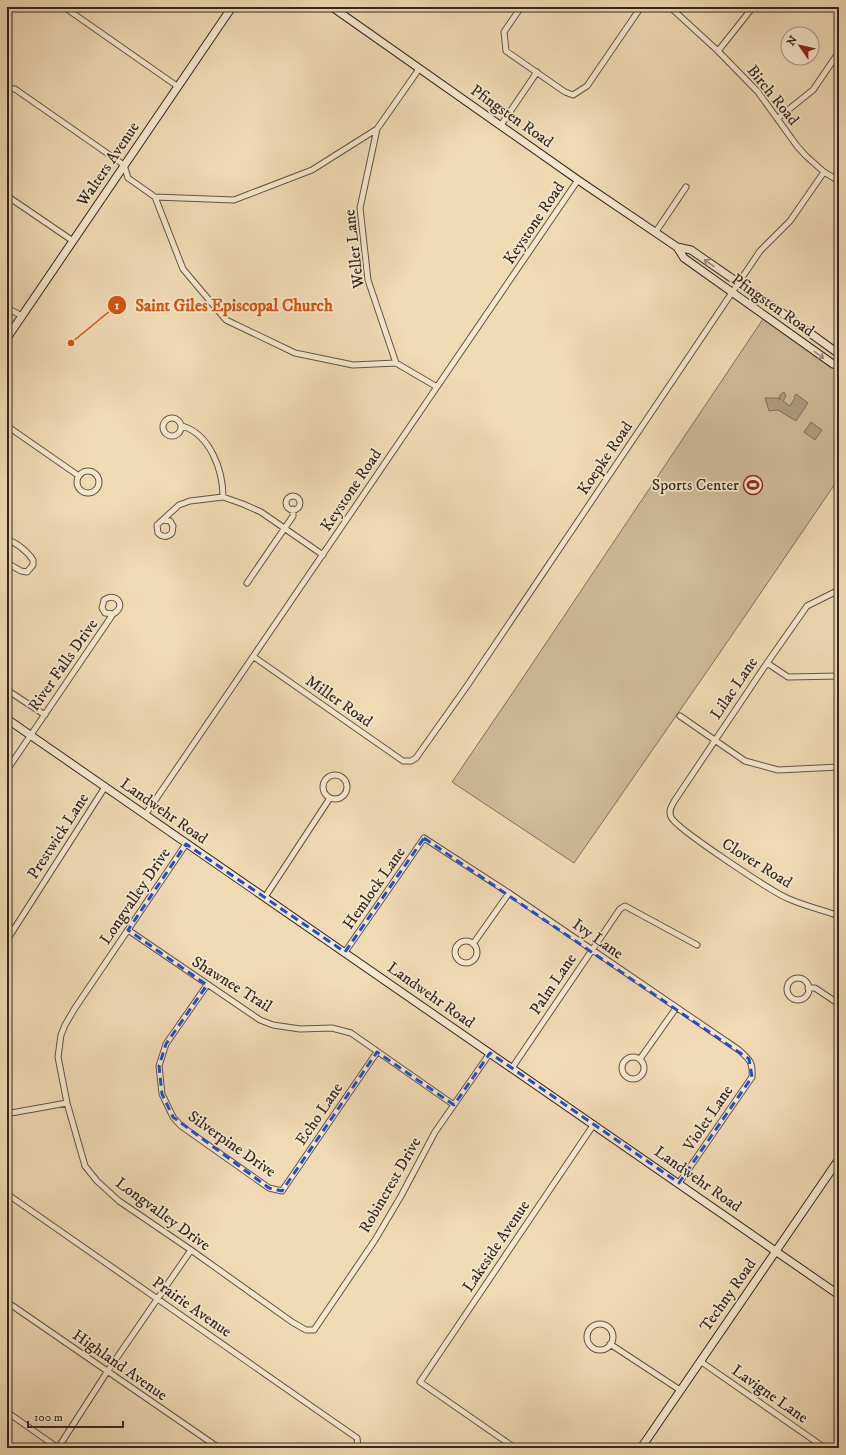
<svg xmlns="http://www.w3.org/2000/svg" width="846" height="1455" viewBox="0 0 846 1455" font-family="'IM FELL DW Pica',serif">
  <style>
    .green { fill: #d1bc9c; stroke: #82715e }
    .water { fill: #b19d82; stroke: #7f6d5b }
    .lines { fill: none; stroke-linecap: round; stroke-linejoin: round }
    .minor-casing { stroke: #635345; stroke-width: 7 }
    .secondary-casing { stroke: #342620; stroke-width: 9 }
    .minor { stroke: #f6e8cf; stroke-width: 5 }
    .secondary { stroke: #f6e8cf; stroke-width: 7 }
    .oneway { stroke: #958778 }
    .marked { fill: none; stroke: #1d4ed8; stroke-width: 3; stroke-dasharray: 8 5; stroke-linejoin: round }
    .labels { text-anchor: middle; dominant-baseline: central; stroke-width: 3.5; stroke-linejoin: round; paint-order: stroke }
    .street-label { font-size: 16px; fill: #342620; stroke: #f6e8cf }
    .poi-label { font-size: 16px; fill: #342620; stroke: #f6e8cf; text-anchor: end }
    .leader { fill: none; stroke: #d6540e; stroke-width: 1.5 }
    .callout-dot { fill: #d6540e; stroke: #f6e8cf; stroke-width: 1.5 }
    .mark-label { font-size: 12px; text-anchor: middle; font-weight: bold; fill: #fff }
    .callout-label { font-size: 17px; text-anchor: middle; font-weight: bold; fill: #d6540e; stroke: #f6e8cf; stroke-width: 3.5; stroke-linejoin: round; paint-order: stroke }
  </style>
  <rect width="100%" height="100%" fill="#f1dbb5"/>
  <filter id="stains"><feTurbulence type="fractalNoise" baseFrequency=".005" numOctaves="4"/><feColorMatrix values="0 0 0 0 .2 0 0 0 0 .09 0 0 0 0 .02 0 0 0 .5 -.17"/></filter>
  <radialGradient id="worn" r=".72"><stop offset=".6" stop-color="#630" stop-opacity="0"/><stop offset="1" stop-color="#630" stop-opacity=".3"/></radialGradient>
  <path class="green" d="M763 319 839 372V478L717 657 574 863 452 782 520 682Z"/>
  <path class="water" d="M784 392 786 396 783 401 790 406 795 398 794 397 796 394 808 403 796 421 778 410 769 411 765 398H779L780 400V395Z
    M811 422 822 430 815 440 804 432Z"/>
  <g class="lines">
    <defs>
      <path id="minor" d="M64 7 177 86
        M521 7 504 32 506 51 565 92 573 95 587 86 641 7
        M670 7 718 51 758 92 797 146 806 156 824 172 839 181
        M718 51 753 7
        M7 88 15 89 124 165 128 178 155 197 183 269 226 320 295 353 353 365 396 363 437 387
        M778 118 813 90 839 52
        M501 125 537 72
        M377 129 360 208 368 280 396 363
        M7 196 73 241
        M155 197 234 200 312 170 377 129 419 69
        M655 233 686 187
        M7 308 22 316
        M163 427a9 9 0 1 1 18 0a9 9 0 1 1-18 0Z
        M7 426 79 476
        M182 426C210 434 223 470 223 497
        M77 482a11 11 0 1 1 22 0a11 11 0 1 1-22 0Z
        M286 503a7 7 0 1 1 14 0a7 7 0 1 1-14 0Z
        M163 520 170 521 173 526 172 533C167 538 162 537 158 533L157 525 179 505 190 501 223 497 243 504 261 512 323 555
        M7 540C16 542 28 552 33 560V565L27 572 21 571 7 563
        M247 583 293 516V509
        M839 590 807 606 767 663 675 800C672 805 668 811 671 817 675 828 774 893 789 899 805 906 823 910 839 916
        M254 657 403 761H411L416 758 467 686 760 251 790 221 824 172
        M767 663 788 677 839 676
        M7 690 45 715
        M680 716 745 761 778 770 839 767
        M7 770 113 614C127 607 117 591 104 600L102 608 105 613 113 614
        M323 787a12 12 0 1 1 24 0a12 12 0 1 1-24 0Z
        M145 815 578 180
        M186 844 75 1008 65 1025 61 1035 58 1057 67 1103 85 1166 97 1181 119 1201 191 1250 292 1322 306 1330H314L375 1240 401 1196 435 1132 490 1053
        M265 897 330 798
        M128 930 260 1020 273 1025 300 1029 332 1028 351 1033 454 1105
        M7 940 105 787
        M455 952a11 11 0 1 1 22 0a11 11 0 1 1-22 0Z
        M473 944 509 893
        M345 952 424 838 509 893 739 1050C750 1060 753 1062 752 1077L679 1183
        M787 989a11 11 0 1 1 22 0a11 11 0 1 1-22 0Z
        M207 985 166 1044 159 1066 162 1094 173 1117 181 1126 269 1188 282 1191 377 1052
        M808 988H815L839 1004
        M622 1068a11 11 0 1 1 22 0a11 11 0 1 1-22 0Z
        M640 1059 676 1008
        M512 1068 620 909 625 906 697 945
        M11 1113 67 1103
        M7 1194 357 1438 358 1448
        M7 1302 219 1448
        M587 1337a13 13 0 1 1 26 0a13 13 0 1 1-26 0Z
        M610 1344 680 1390
        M700 1361 825 1448
        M7 1412 58 1448
        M58 1448 107 1372 191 1250
        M515 1448 420 1382 594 1124"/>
      <path id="secondary" d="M332 7 578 180 677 247 691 250 785 315 839 354
        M677 247 684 258 833 364 839 365
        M7 338 232 7
        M7 719 839 1295
        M641 1448 839 1159"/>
    </defs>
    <use href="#minor" class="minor-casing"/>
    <use href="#secondary" class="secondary-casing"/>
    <use href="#minor" class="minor"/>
    <use href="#secondary" class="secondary"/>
  </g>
  <defs><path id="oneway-shaft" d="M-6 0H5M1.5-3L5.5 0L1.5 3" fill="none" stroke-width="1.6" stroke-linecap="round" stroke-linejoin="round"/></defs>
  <g class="oneway">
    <use href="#oneway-shaft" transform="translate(709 263) rotate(-145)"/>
    <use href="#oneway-shaft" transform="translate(819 355) rotate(36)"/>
  </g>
  <path class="marked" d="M424 838 749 1059 752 1077 679 1183 490 1053 454 1105 377 1052 282 1191 269 1188 173 1117 162 1094 159 1066 166 1044 207 985 128 930 186 844 345 952Z"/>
  <defs>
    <symbol id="stadium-ring" viewBox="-11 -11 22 22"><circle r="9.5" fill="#f6e8cf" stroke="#8f2418" stroke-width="1.5"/><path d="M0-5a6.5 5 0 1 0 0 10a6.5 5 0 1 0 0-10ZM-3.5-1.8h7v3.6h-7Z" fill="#8f2418"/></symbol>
  </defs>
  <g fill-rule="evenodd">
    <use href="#stadium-ring" x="742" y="474" width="22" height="22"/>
  </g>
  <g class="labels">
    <g class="street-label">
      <text transform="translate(773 95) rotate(51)">Birch Road</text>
      <text transform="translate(512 116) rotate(35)">Pfingsten Road</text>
      <text transform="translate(108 164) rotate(-56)">Walters Avenue</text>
      <text transform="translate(534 223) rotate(-56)">Keystone Road</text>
      <text transform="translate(354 249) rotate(-97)">Weller Lane</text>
      <text transform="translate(773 305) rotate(35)">Pfingsten Road</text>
      <text transform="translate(605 458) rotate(-56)">Koepke Road</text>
      <text transform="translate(351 490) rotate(-56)">Keystone Road</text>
      <text transform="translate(63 665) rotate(-55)">River Falls Drive</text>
      <text transform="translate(734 688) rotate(-56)">Lilac Lane</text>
      <text transform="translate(339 701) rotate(35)">Miller Road</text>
      <text transform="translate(164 811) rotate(35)">Landwehr Road</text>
      <text transform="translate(58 836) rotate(-57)">Prestwick Lane</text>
      <text transform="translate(757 863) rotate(32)">Clover Road</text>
      <text transform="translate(374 888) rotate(-55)">Hemlock Lane</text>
      <text transform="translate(135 896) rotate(-56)">Longvalley Drive</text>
      <text transform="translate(598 939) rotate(35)">Ivy Lane</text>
      <text transform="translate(232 984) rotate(32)">Shawnee Trail</text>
      <text transform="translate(553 984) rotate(-56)">Palm Lane</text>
      <text transform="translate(431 995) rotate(35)">Landwehr Road</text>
      <text transform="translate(319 1114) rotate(-56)">Echo Lane</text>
      <text transform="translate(708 1118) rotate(-56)">Violet Lane</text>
      <text transform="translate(232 1144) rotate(35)">Silverpine Drive</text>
      <text transform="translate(698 1179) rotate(35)">Landwehr Road</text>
      <text transform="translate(390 1185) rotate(-60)">Robincrest Drive</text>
      <text transform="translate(163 1214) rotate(36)">Longvalley Drive</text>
      <text transform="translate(496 1246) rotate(-56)">Lakeside Avenue</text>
      <text transform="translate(728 1295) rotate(-55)">Techny Road</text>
      <text transform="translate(192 1307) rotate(35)">Prairie Avenue</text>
      <text transform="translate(120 1365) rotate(35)">Highland Avenue</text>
      <text transform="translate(770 1394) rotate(35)">Lavigne Lane</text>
    </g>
    <g class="poi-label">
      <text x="739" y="485">Sports Center</text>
    </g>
  </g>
  <path class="leader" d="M71 343L117 305"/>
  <g class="callout-dot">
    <circle cx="71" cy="343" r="4"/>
    <circle cx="117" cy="305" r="10"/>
  </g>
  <g class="mark-label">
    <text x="117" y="309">1</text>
  </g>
  <g class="callout-label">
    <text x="234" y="311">Saint Giles Episcopal Church</text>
  </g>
  <rect width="846" height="1455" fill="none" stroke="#f1dbb5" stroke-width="24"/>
  <rect x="8" y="8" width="830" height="1439" fill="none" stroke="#342620" stroke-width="2"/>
  <rect x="12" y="12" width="822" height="1431" fill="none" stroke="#342620"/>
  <g transform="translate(800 46) rotate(304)"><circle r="19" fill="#f6e8cf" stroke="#a89a89"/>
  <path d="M0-3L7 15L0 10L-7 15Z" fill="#8f2418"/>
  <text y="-6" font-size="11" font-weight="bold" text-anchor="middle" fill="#342620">N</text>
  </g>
  <path d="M28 1421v6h95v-6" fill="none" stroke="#342620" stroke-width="2"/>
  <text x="34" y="1421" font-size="12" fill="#342620" stroke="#f6e8cf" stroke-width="3" paint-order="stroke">100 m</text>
  <rect width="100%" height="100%" filter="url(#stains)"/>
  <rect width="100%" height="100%" fill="url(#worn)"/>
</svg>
